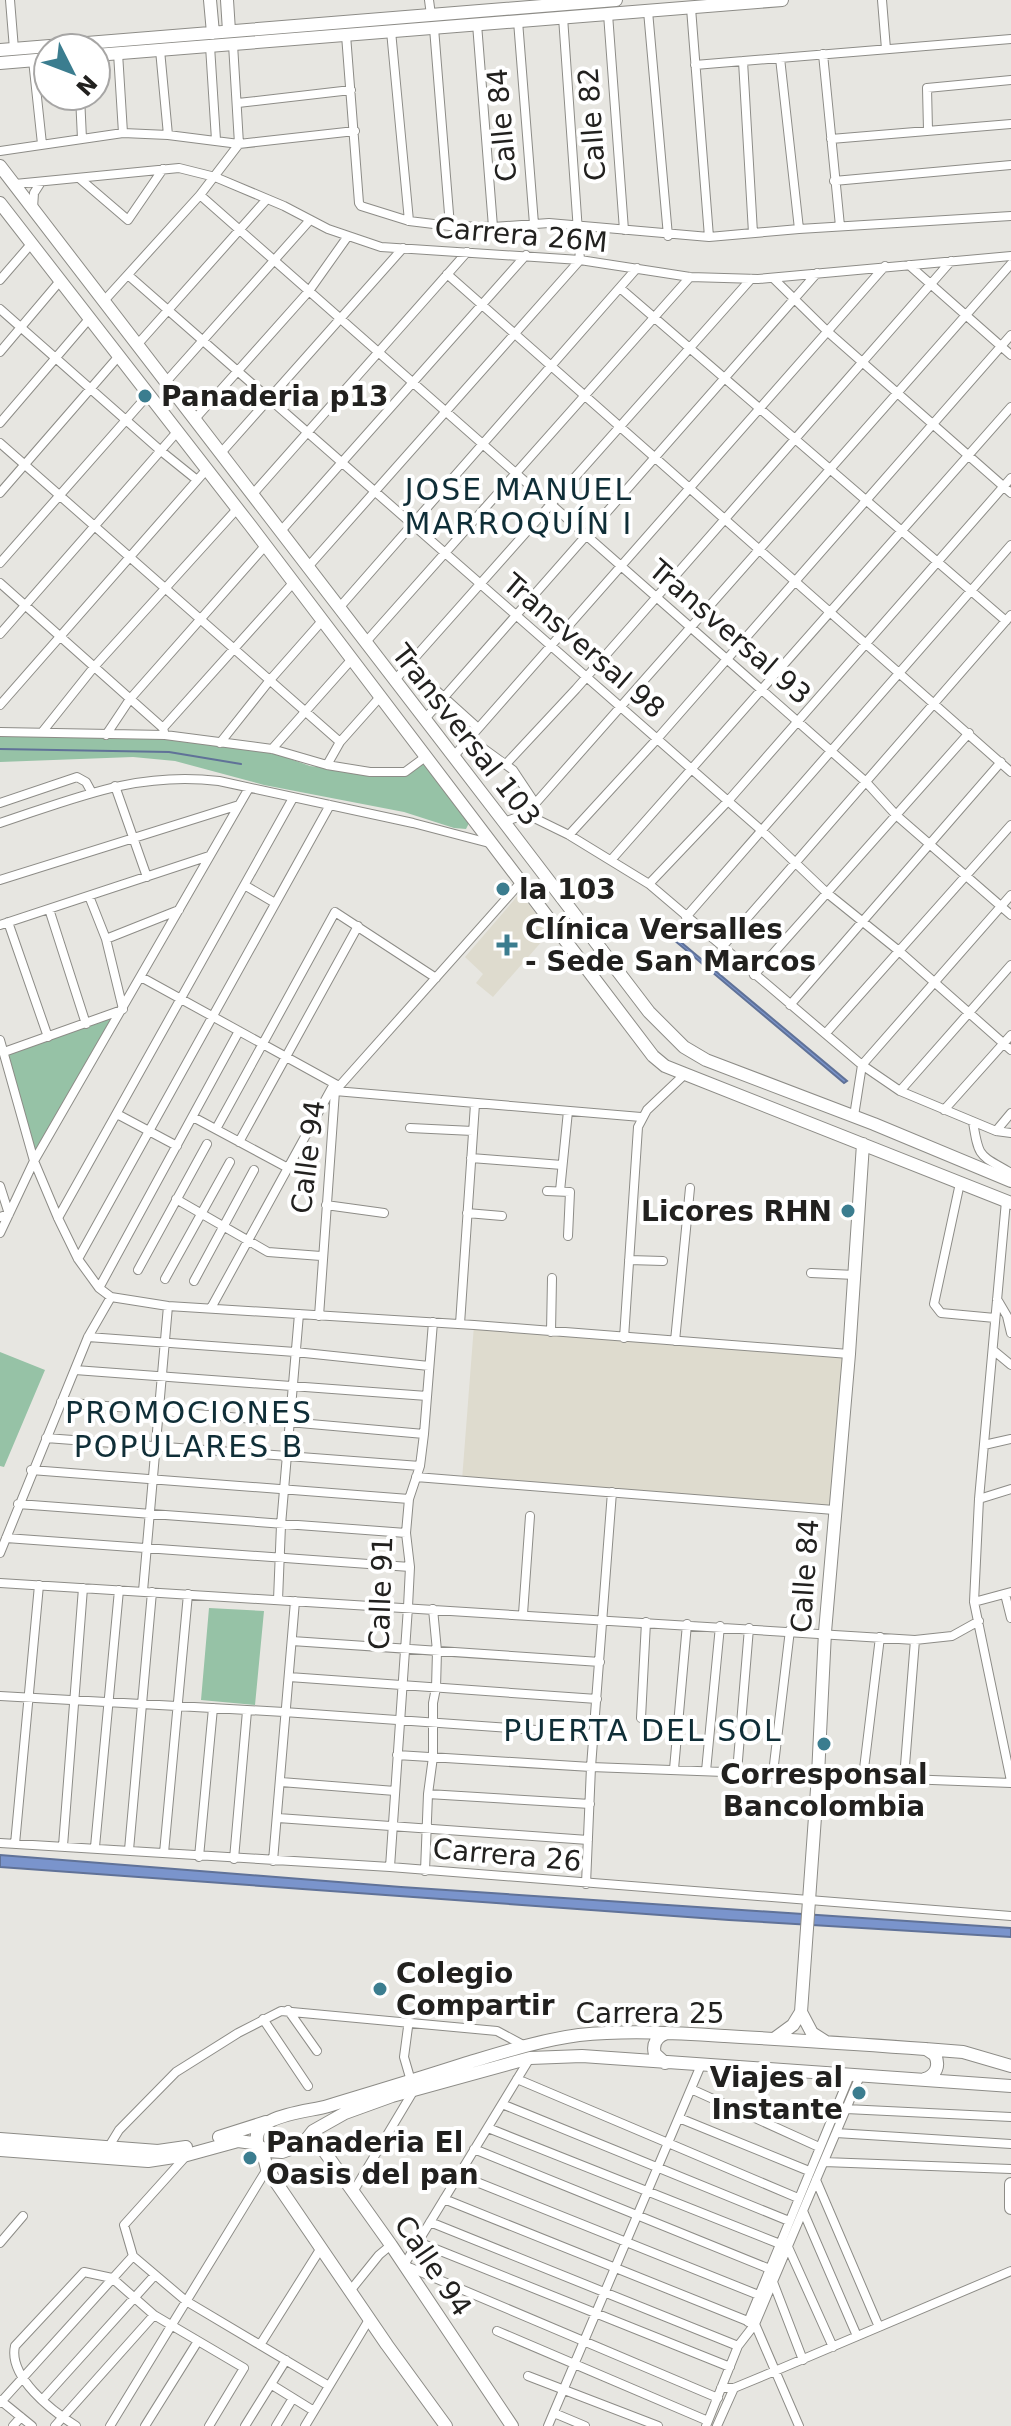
<svg xmlns="http://www.w3.org/2000/svg" width="1011" height="2426" viewBox="0 0 1011 2426" font-family="'DejaVu Sans',sans-serif">
  <style>
    .built { fill: #dedbce }
    .green { fill: #96c2a6 }
    .water { fill: #7a94cc; stroke: #607298; stroke-width: 2 }
    .lines { fill: none; stroke-linecap: round; stroke-linejoin: round }
    .stream { stroke: #607298; stroke-width: 2 }
    .street-casing { stroke: #8d8c87; stroke-width: 10 }
    .secondary-casing { stroke: #8d8c87; stroke-width: 14 }
    .street { stroke: #fff; stroke-width: 8 }
    .secondary { stroke: #fff; stroke-width: 12 }
    .poi-dot { fill: #3b7d8f; stroke: #fff; stroke-width: 3 }
    .labels { text-anchor: middle; dominant-baseline: central; stroke-width: 8; stroke-linejoin: round; paint-order: stroke }
    .street-label { font-size: 28px; fill: #22211f; stroke: #fff }
    .poi-label { font-size: 28px; font-weight: bold; fill: #22211f; stroke: #fff; text-anchor: start }
    .neighbourhood-label { font-size: 30px; letter-spacing: 2px; fill: #0f2e37; stroke: #fff }
  </style>
  <rect width="100%" height="100%" fill="#e7e6e1"/>
  <path class="built" d="M520 893 550 932 493 997 476 983 483 974 465 957Z
    M474 1325 849 1354 834 1510 462 1480Z"/>
  <path class="green" d="M0 734 166 737 271 752 310 766 371 774 405 773 424 759 471 819 466 829 454 828 404 812 264 785 175 761 133 757 0 762Z
    M123 1010 34 1161 4 1052Z
    M0 1352 45 1370 4 1467 0 1466Z
    M209 1608 264 1611 255 1705 201 1700Z"/>
  <path class="water" d="M670 933 847 1081 844 1083 668 935Z
    M0 1855 401 1887 1011 1928V1937L729 1920 0 1867Z"/>
  <g class="lines">
    <path class="stream" d="M0 749 169 752 241 764"/>
    <defs>
      <path id="street" d="M10 0 14 49
        M429 0 431 15
        M882 0 886 49
        M691 8 709 237
        M648 11 668 236
        M608 14 624 230
        M518 21 534 224
        M477 24 493 227
        M434 28 450 226
        M391 31 409 221
        M346 35 359 203 361 206 409 221 450 226 493 227 549 223 709 237 799 229 1011 216
        M233 44 239 144
        M210 46 216 140
        M160 50 168 135
        M118 53 123 133
        M823 54 840 226
        M780 58 799 229
        M33 60 42 144
        M743 61 753 233
        M695 65 1011 39
        M80 96 82 139
        M238 103 351 90
        M928 130 927 88 1011 80
        M831 139 1011 124
        M0 151 123 133 168 135 239 144 355 131
        M79 178 128 220 163 169
        M834 181 1011 165
        M15 184 179 168 215 177 284 206 328 229 381 247 580 260 690 277 758 279 1011 256
        M200 195 831 751 866 782 896 815 1011 915
        M33 208 34 193 41 182
        M909 265 1011 355
        M447 274 1011 772
        M128 275 761 830 827 893 899 951 1011 1050
        M773 278 828 332 1011 493
        M0 280 31 244
        M620 288 1006 621
        M103 302 200 195 239 144
        M0 309 161 451 197 480
        M137 345 267 199
        M0 352 60 281
        M165 383 310 220
        M194 420 309 291 348 236
        M0 423 89 319
        M0 443 340 742
        M220 454 403 248
        M0 493 118 357
        M252 495 467 252
        M280 532 526 255
        M0 563 148 395
        M307 568 580 260 563 17
        M0 583 163 728
        M339 608 637 268
        M0 634 177 432
        M365 643 690 277
        M408 665 478 728
        M394 681 751 279
        M0 705 207 469
        M424 720 817 273
        M43 731 94 667 237 509
        M0 732 165 735 272 749 327 765 370 772H405L424 758
        M164 732 163 728 293 583
        M106 735 130 699 265 546
        M469 738 513 770 535 803
        M220 743 270 680 322 621
        M272 749 352 659
        M453 757 885 266
        M506 764 576 689 951 261
        M327 765 340 742 380 697
        M115 786 147 877
        M0 803 77 777 86 782 92 793
        M526 814 1011 264
        M504 822 526 814 569 835 649 884 862 1065 900 1091 996 1131 1011 1133
        M0 823C76 798 137 771 219 781L413 823 493 844
        M569 835 657 739 1011 335
        M612 859 1011 407
        M0 880 239 805
        M649 884 728 801 1011 478
        M246 886 275 903
        M89 896 106 939 123 1009
        M49 909 86 1024
        M686 917 1011 545
        M8 922 48 1037
        M0 925 209 856
        M106 939 179 910
        M722 947 1011 615
        M754 975 969 733
        M141 977 337 1085
        M790 1005 1001 762
        M826 1033 1011 825
        M0 1040 34 1161 58 1218 78 1259 99 1288 111 1297 168 1306 474 1325 849 1354
        M4 1052 122 1010
        M335 1091 641 1117
        M900 1091 1011 965
        M944 1110 1011 1035
        M117 1114 177 1146
        M854 1116 862 1065 1011 895
        M193 1117 288 1168
        M973 1122C979 1159 979 1154 1011 1173
        M410 1128 473 1131
        M216 1129 335 912 436 978
        M996 1131 1011 1113
        M239 1142 358 926
        M471 1158 562 1165
        M960 1183 934 1304 941 1313 995 1318
        M0 1186 9 1214 0 1217
        M547 1191 570 1192 568 1236
        M560 1191 568 1111
        M176 1199 268 1252 321 1256
        M1006 1201 979 1499 974 1602 1011 1781
        M326 1205 384 1213
        M467 1213 502 1216
        M58 1218 293 798
        M0 1233 34 1161 249 788
        M78 1259 330 805
        M629 1260 663 1261
        M138 1270 207 1144
        M811 1273 855 1275
        M165 1279 230 1162
        M194 1281 254 1170
        M99 1288 239 1031
        M997 1299 1007 1316 1011 1333
        M211 1308 334 1084
        M319 1316 335 1091 522 881
        M460 1324 475 1104
        M551 1332 552 1278
        M88 1337 295 1352 429 1366
        M624 1338 638 1127 647 1110 685 1074
        M675 1341 690 1188
        M993 1350 1011 1365
        M75 1370 427 1396
        M61 1402 424 1434
        M46 1438 420 1466
        M984 1445 1011 1439
        M31 1470 409 1499
        M416 1477 834 1510
        M979 1499 1011 1489
        M18 1504 406 1533
        M6 1538 410 1567
        M0 1553 88 1337 111 1297
        M0 1583 915 1640 952 1636 979 1621
        M143 1591 168 1306
        M1005 1594 1011 1618
        M278 1600 281 1525 299 1314
        M974 1602 1011 1592
        M523 1614 530 1516
        M292 1641 600 1662
        M289 1677 597 1699
        M0 1696 284 1712 594 1734
        M641 1718 646 1622
        M397 1755 591 1767 1011 1783
        M674 1769 687 1624
        M706 1771 720 1626
        M737 1772 749 1628
        M773 1773 790 1630
        M863 1777 880 1637
        M904 1778 915 1640
        M281 1782 395 1791
        M428 1794 590 1804
        M278 1818 588 1840
        M0 1843 390 1867 1011 1916
        M15 1844 39 1585
        M63 1846 83 1588
        M95 1847 119 1590
        M129 1850 152 1592
        M164 1853 188 1594
        M199 1857 213 1708
        M234 1859 247 1711
        M273 1861 295 1601
        M390 1867 408 1607 410 1567 406 1533 409 1499 420 1466 424 1434 433 1322
        M425 1871 428 1794 433 1757V1703L436 1688 437 1651 433 1609
        M586 1884 591 1767 612 1492
        M288 2010 317 2051
        M263 2019 308 2086
        M408 2027 404 2057 411 2081
        M530 2058 404 2265 718 2398
        M517 2079 798 2198
        M691 2089 819 2147
        M502 2104 789 2221
        M846 2109 1011 2117
        M679 2118 809 2171
        M488 2128 780 2244
        M836 2133 1011 2144
        M108 2148 119 2130 176 2072 238 2033 281 2011 497 2031 525 2046
        M474 2149 777 2272
        M187 2155 124 2225 133 2256 186 2301 329 2386
        M824 2162 1011 2169
        M459 2175 766 2298
        M816 2180 879 2327
        M353 2192 414 2090
        M444 2199 755 2324 799 2426
        M803 2211 857 2336
        M430 2222 738 2346
        M418 2242 730 2367
        M0 2243 23 2216
        M788 2247 833 2347
        M773 2282 803 2360
        M350 2291 379 2255 391 2245
        M748 2322 850 2075
        M497 2331 708 2421
        M260 2345 321 2248
        M528 2376 658 2426
        M272 2385 314 2411
        M721 2388H734L775 2371 1011 2271
        M43 2399 154 2276
        M0 2400 32 2426
        M0 2403 133 2256
        M554 2413 585 2426
        M13 2426 21 2417
        M55 2426 154 2315
        M76 2426C52 2411 8 2377 15 2346L84 2272 112 2278 154 2315 244 2368 209 2426
        M110 2426 267 2169
        M145 2426 198 2341
        M245 2426 286 2360
        M276 2426 293 2398
        M305 2426 370 2318
        M548 2426 701 2065
        M706 2426 738 2346 755 2324 860 2076
        M717 2426 734 2388"/>
      <path id="secondary" d="M210 0 213 33
        M227 0 229 31
        M0 50 616 0
        M96 55 782 0
        M0 63 48 59
        M0 166 504 822 649 1012 684 1047 706 1060 874 1124 1011 1181
        M0 203 250 525 653 1056 665 1066 685 1074 1011 1203
        M774 2039 793 2025 801 2012
        M826 2042 812 2033 801 2012 818 1775 825 1632 849 1354 863 1144
        M665 2063 655 2054C652 2044 657 2036 667 2033
        M925 2079C936 2075 940 2066 935 2055L926 2049
        M312 2134 391 2245 512 2426
        M219 2137 266 2122
        M0 2139 158 2151 186 2147
        M258 2145C247 2115 309 2112 328 2106 374 2092 421 2078 467 2063 504 2052 541 2040 579 2035 628 2030 676 2033 725 2036 792 2040 858 2044 925 2049L963 2052 1011 2066
        M262 2149 267 2169 387 2345 446 2426
        M0 2150 148 2161 187 2155 238 2141 253 2143 268 2151 282 2152 302 2145 313 2131 345 2113 392 2096 530 2058 582 2056 1011 2086
        M1011 2184V2208"/>
    </defs>
    <use href="#street" class="street-casing"/>
    <use href="#secondary" class="secondary-casing"/>
    <use href="#street" class="street"/>
    <use href="#secondary" class="secondary"/>
  </g>
  <g class="poi-dot">
    <circle cx="145" cy="396" r="8"/>
    <circle cx="503" cy="889" r="8"/>
    <path d="M503 933h8v8h8v8h-8v8h-8v-8h-8v-8h8z"/>
    <circle cx="848" cy="1211" r="8"/>
    <circle cx="824" cy="1744" r="8"/>
    <circle cx="380" cy="1989" r="8"/>
    <circle cx="859" cy="2093" r="8"/>
    <circle cx="250" cy="2158" r="8"/>
  </g>
  <g class="labels">
    <g class="street-label">
      <text transform="translate(592 124) rotate(-94)">Calle 82</text>
      <text transform="translate(502 125) rotate(-95)">Calle 84</text>
      <text transform="translate(521 235) rotate(5)">Carrera 26M</text>
      <text transform="translate(730 632) rotate(41)">Transversal 93</text>
      <text transform="translate(584 646) rotate(41)">Transversal 98</text>
      <text transform="translate(466 735) rotate(52)">Transversal 103</text>
      <text transform="translate(308 1157) rotate(-83)">Calle 94</text>
      <text transform="translate(805 1576) rotate(-86)">Calle 84</text>
      <text transform="translate(381 1593) rotate(-88)">Calle 91</text>
      <text transform="translate(507 1855) rotate(5)">Carrera 26</text>
      <text x="650" y="2013">Carrera 25</text>
      <text transform="translate(433 2266) rotate(56)">Calle 94</text>
    </g>
    <g class="poi-label">
      <text x="161" y="396">Panaderia p13</text>
      <text x="519" y="889">la 103</text>
      <text x="525" y="929">Clínica Versalles<tspan x="525" dy="32">- Sede San Marcos</tspan></text>
      <text x="832" y="1211" text-anchor="end">Licores RHN</text>
      <text x="824" y="1774" text-anchor="middle">Corresponsal<tspan x="824" dy="32">Bancolombia</tspan></text>
      <text x="396" y="1973">Colegio<tspan x="396" dy="32">Compartir</tspan></text>
      <text x="843" y="2077" text-anchor="end">Viajes al<tspan x="843" dy="32">Instante</tspan></text>
      <text x="266" y="2142">Panaderia El<tspan x="266" dy="32">Oasis del pan</tspan></text>
    </g>
    <g class="neighbourhood-label">
      <text x="519" y="489">JOSE MANUEL<tspan x="519" dy="34">MARROQUÍN I</tspan></text>
      <text x="189" y="1412">PROMOCIONES<tspan x="189" dy="34">POPULARES B</tspan></text>
      <text x="643" y="1730">PUERTA DEL SOL</text>
    </g>
  </g>
  <g transform="translate(72 72) rotate(132)"><circle r="38" fill="#ffffff" stroke="#a7a6a5" stroke-width="2"/>
  <path d="M0-6L14 30L0 20L-14 30Z" fill="#3b7d8f"/>
  <text y="-12" font-size="22" font-weight="bold" text-anchor="middle" fill="#22211f">N</text>
  </g>
</svg>
